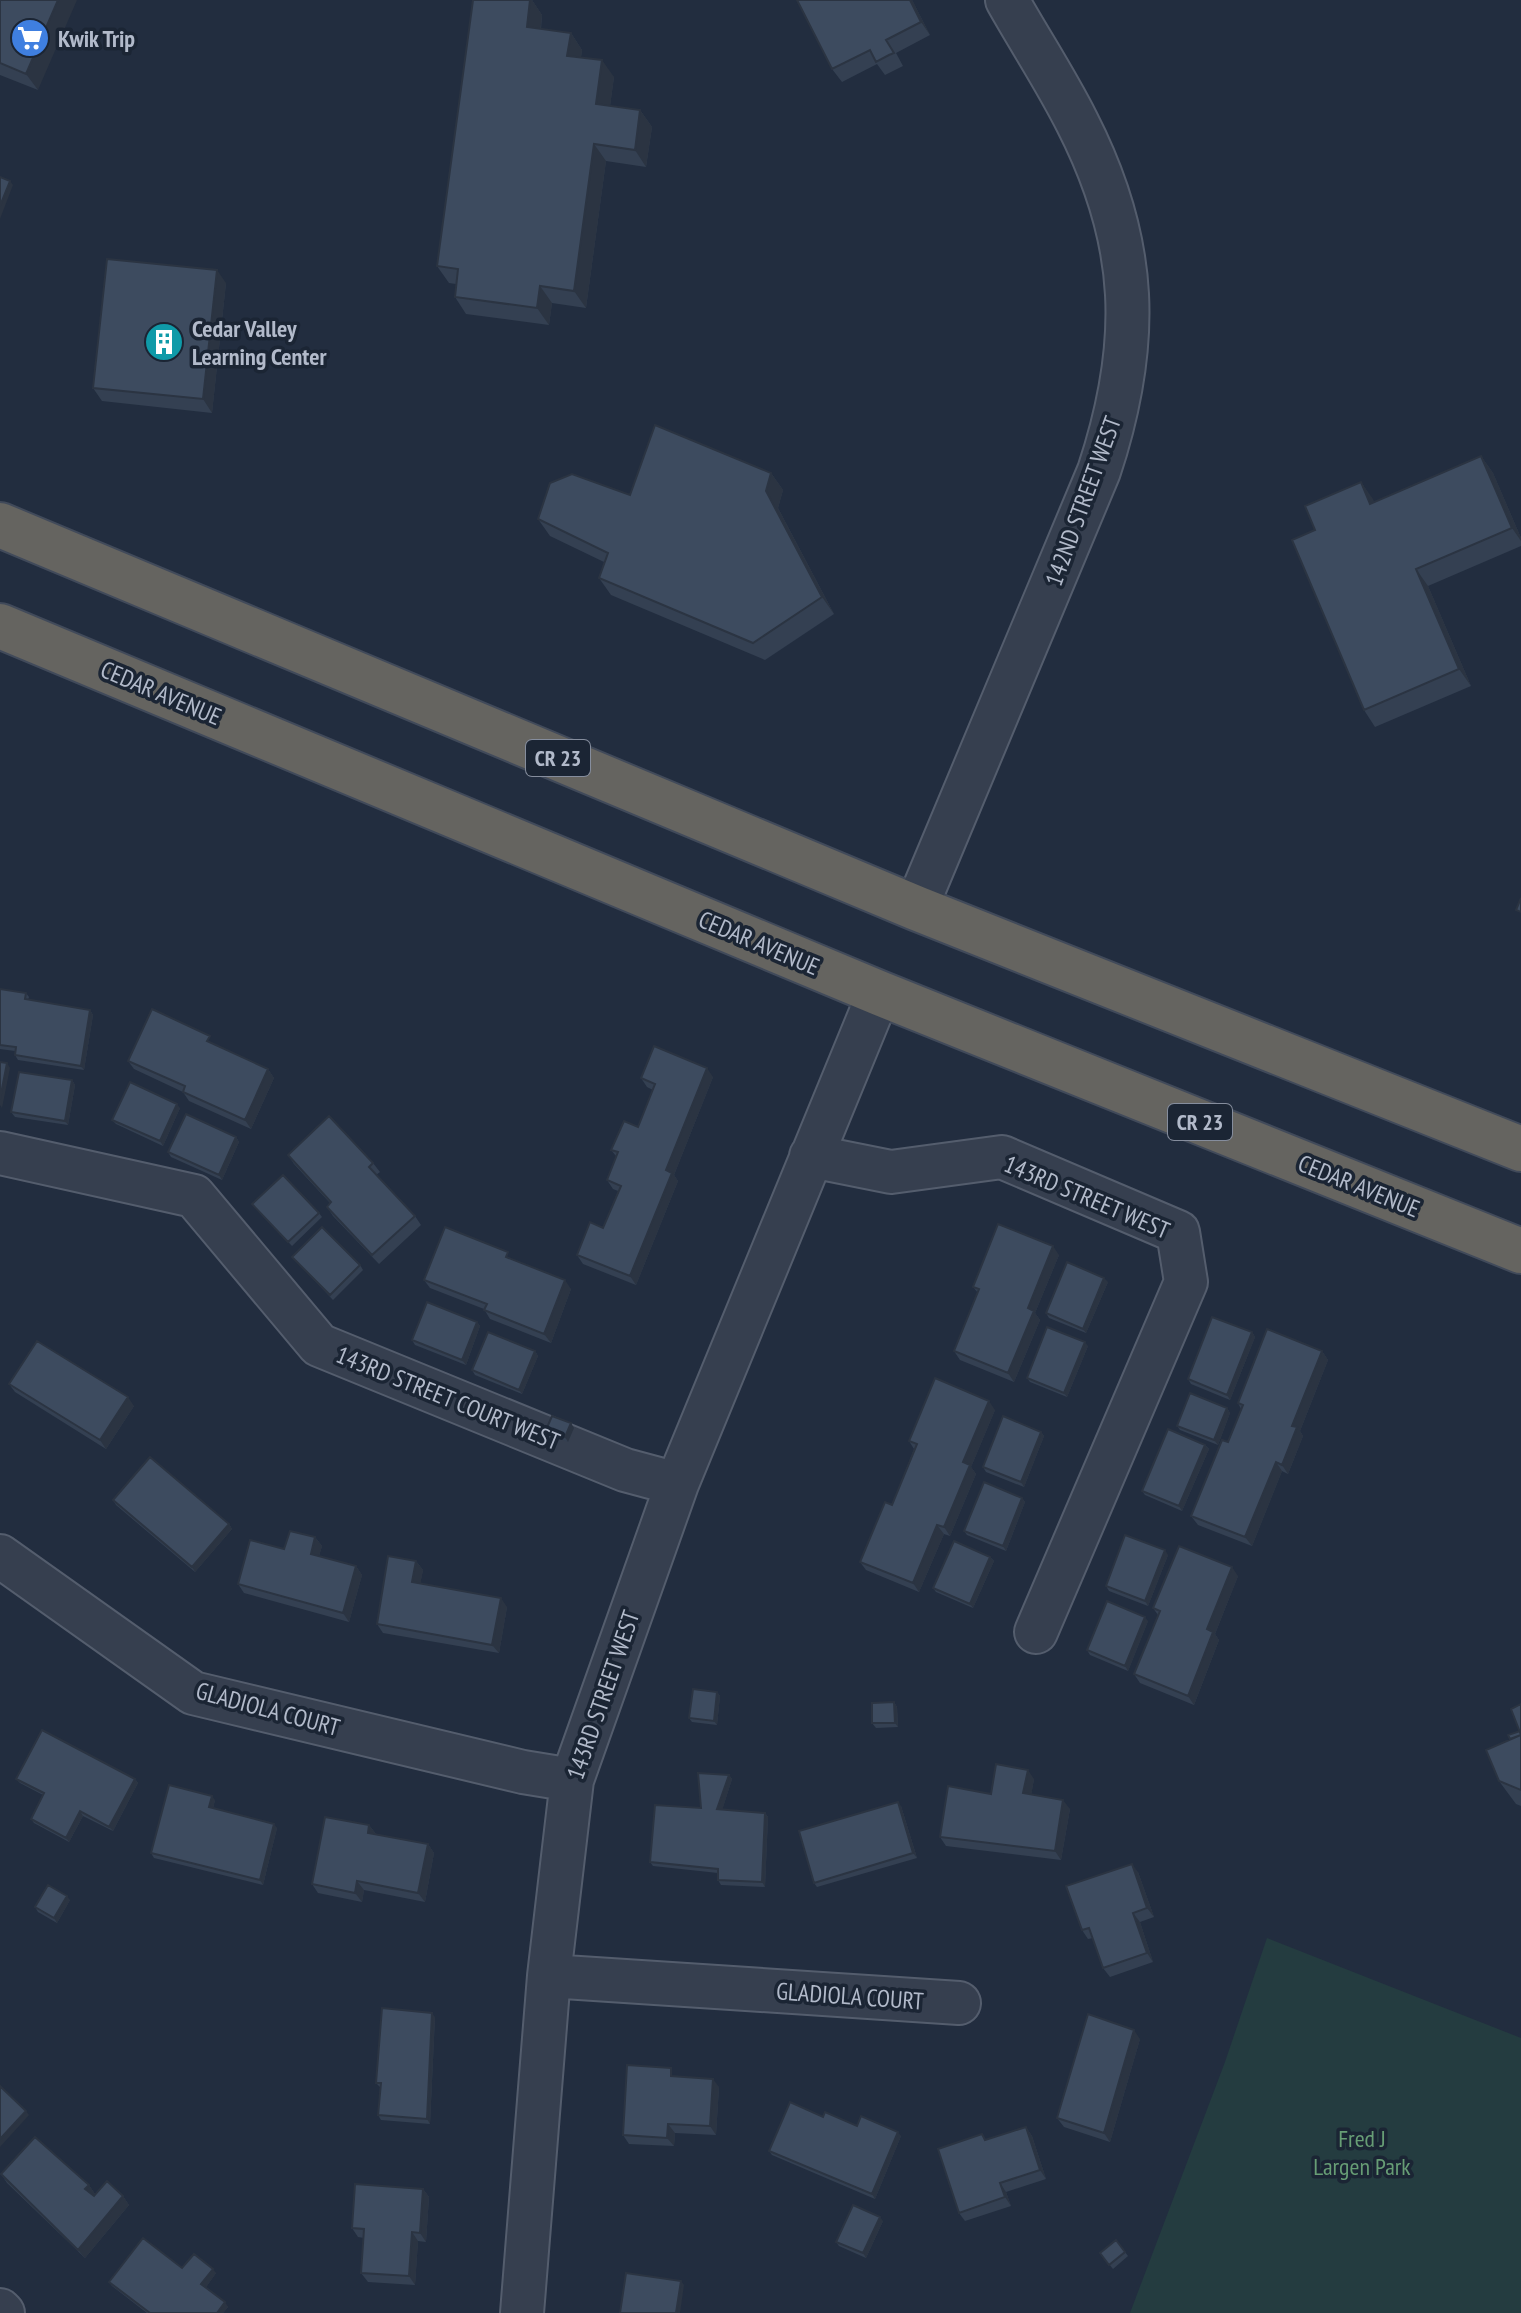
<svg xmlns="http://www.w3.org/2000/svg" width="1521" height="2313" viewBox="0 0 1521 2313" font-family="'PT Sans Narrow',sans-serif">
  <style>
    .green { fill: #243c40 }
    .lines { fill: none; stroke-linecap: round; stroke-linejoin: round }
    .minor-casing { stroke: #545d6d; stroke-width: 46 }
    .trunk-casing { stroke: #414a5a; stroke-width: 48 }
    .minor { stroke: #363f4f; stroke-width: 42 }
    .trunk { stroke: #656460; stroke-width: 44 }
    .wall { fill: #344052 }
    .shaded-wall { fill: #2b3442 }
    .building { fill: #3d4b5f; stroke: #2b3442; stroke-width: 2 }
    .labels { text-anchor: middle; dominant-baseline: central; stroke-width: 7; stroke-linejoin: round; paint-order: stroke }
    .shield { fill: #1b2534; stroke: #858d9d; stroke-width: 2 }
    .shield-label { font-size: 22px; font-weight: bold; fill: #b2baca }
    .poi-label { font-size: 24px; font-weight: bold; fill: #b2baca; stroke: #1b2534; text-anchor: start }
    .street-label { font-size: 24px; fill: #b2baca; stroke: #1b2534 }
    .park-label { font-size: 24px; fill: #679d75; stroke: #1b2534 }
  </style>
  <rect width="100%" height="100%" fill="#222d3f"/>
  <path class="green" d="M1267 1938 1521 2038V2313H1130L1225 2062Z"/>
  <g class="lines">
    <defs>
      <path id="minor" d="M916 908 1099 471C1141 344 1139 243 1077 122 1056 80 1030 41 1007 0
        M0 1153 194 1196 319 1345 625 1470 677 1484
        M811 1156 891 1172 1002 1157 1178 1232 1186 1282 1036 1632
        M0 1556 193 1693 523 1772 572 1780
        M549 1976 959 2003
        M0 2310 3 2313
        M522 2313 549 1976 572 1780 677 1484 879 993"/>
      <path id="trunk" d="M0 525 916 908 1521 1149
        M0 626 879 993 1521 1251"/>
    </defs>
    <use href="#minor" class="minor-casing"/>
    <use href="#trunk" class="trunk-casing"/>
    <use href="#minor" class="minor"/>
    <use href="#trunk" class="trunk"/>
  </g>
  <path class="wall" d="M0 0 38 90 0 75Z
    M473 0H532L542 15 541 29 571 33 582 50 581 57 614 77 610 106 640 110 652 127 646 167 606 161 586 308 552 303 549 325 466 314 455 297 456 284 449 283 437 266Z
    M797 0H912L930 35 896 53 903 66 885 75 877 64 842 82 832 69Z
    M226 283 212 413 102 401 93 388Z
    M1481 456 1493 473 1521 538V546L1428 586 1471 686 1375 727 1364 710 1315 530 1361 482 1374 502Z
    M771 473 783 490 778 508 834 614 765 660 611 595 599 578 604 562 550 536 538 519 630 495Z
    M0 989 26 993 29 997 28 1000 90 1010 93 1015 84 1070 18 1060 15 1055V1051L0 1049Z
    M128 1061 268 1069 274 1078 251 1129 189 1101 183 1092 134 1069Z
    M713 1077 674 1175 678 1181 636 1285 583 1264 577 1255 603 1228 618 1191 613 1189 607 1180 616 1156 611 1150 638 1127 653 1090 647 1087 641 1078Z
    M72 1080 75 1085 68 1125 15 1117 11 1112Z
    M180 1108 163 1146 116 1124 112 1120Z
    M236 1137 239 1142 222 1180 171 1157 168 1152Z
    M288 1155 373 1163 380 1172 376 1175 415 1216 421 1225 379 1264 333 1216 327 1207 330 1203 294 1164Z
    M252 1204 319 1213 322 1217 292 1246Z
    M1059 1255 1035 1313 1040 1320 1014 1382 960 1360 954 1351 978 1293 973 1287Z
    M292 1257 360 1265 363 1270 333 1300Z
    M515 1261 571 1289 551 1343 490 1319 484 1309 430 1288 424 1280Z
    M1108 1282 1086 1333 1049 1318 1046 1313Z
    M477 1322 480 1326 466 1365 415 1345 412 1340Z
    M1252 1332 1255 1337 1230 1400 1191 1384 1188 1379Z
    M1088 1346 1067 1397 1030 1382 1027 1378Z
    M535 1351 538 1356 522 1394 475 1375 472 1370Z
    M1322 1351 1328 1360 1300 1431 1303 1436 1288 1474 1282 1471 1252 1546 1198 1525 1191 1516 1228 1442 1241 1409 1238 1403Z
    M9 1384 134 1406 106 1449 15 1392Z
    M1227 1408 1230 1413 1218 1445 1180 1430 1177 1426Z
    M995 1410 971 1467 976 1474 950 1536 944 1534 919 1592 866 1570 860 1562 892 1505 914 1449 909 1441Z
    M574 1428 568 1442 550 1435 546 1430Z
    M1041 1432 1044 1436 1024 1487 986 1472 983 1467Z
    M1205 1445 1209 1449 1182 1511 1145 1495 1142 1491Z
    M1022 1498 1025 1502 1006 1551 967 1535 964 1531Z
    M113 1500 229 1524 232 1529 195 1572 116 1505Z
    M315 1537 322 1546 319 1556 356 1566 362 1575 349 1622 244 1593 238 1584 284 1549Z
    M1168 1555 1148 1606 1109 1591 1106 1586Z
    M990 1557 994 1561 973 1608 936 1592 933 1588Z
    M416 1561 423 1570 420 1584 507 1607 499 1653 383 1633 377 1624Z
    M1238 1576 1215 1634 1219 1640 1194 1705 1140 1683 1134 1674 1158 1615 1153 1608Z
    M1148 1621 1128 1671 1090 1655 1087 1650Z
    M717 1692 720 1696 717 1725 692 1722 689 1718Z
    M894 1702 897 1707 898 1727 876 1728 872 1723Z
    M1521 1704V1806L1516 1804 1499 1781 1510 1739 1520 1731Z
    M729 1775 732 1779 722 1810 765 1813 768 1817 765 1887 721 1885 718 1880V1873L653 1866 650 1862 701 1808Z
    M16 1779H135L138 1783 113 1831 83 1816 69 1842 34 1823 31 1819 43 1795 20 1783Z
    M1034 1779 1031 1795 1070 1809 1061 1860 946 1846 940 1837 991 1794Z
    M215 1800 213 1808 277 1828 263 1885 154 1858 151 1853Z
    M901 1806 917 1858 817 1887 814 1883Z
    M369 1825 376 1834 428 1844 434 1853 425 1902 364 1890 362 1902 318 1893 312 1884Z
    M1138 1872 1154 1917 1140 1922 1153 1962 1110 1977 1103 1968 1093 1938 1088 1939 1082 1930Z
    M70 1900 57 1923 38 1912 35 1907Z
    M435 2017 430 2124 381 2120 378 2115 380 2087 376 2083Z
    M1140 2039 1110 2142 1064 2127 1057 2118Z
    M677 2076 719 2087 716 2135 675 2133 674 2146 629 2144 623 2135Z
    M823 2117 901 2136 875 2199 772 2155 769 2151Z
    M1026 2127 1032 2136 1046 2179 1006 2192 1011 2206 965 2221 959 2213 982 2134 986 2140Z
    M1 2174 89 2185 95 2194 123 2196 129 2205 85 2258 7 2183Z
    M423 2189 429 2197 426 2242 418 2241 415 2285 368 2282 361 2273 364 2238 358 2237 352 2228Z
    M883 2221 866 2258 839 2246 836 2242Z
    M1116 2240 1128 2256 1113 2269 1100 2253Z
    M182 2268 216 2273 206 2287 228 2307 223 2313H147L112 2286 109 2282Z"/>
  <path class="shaded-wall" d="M58 0H77L38 90 26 74Z
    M530 0H532L542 15 539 44 527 27Z
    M910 0H912L930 35 921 22Z
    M571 33 582 50 579 72 567 56Z
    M602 60 614 77 608 121 596 104Z
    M640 110 652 127 646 167 635 150Z
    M594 144 606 161 586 308 574 291Z
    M10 181 13 185 0 219V206Z
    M217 270 226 283 212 413 203 399Z
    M540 286 552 303 549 325 537 308Z
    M1481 456 1493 473 1521 538V541L1512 528Z
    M771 473 783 490 778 508 834 614 822 597 766 491Z
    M1361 482 1373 499 1382 521 1370 504Z
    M1416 569 1428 586 1471 686 1459 669Z
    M90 1010 93 1015 84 1070 81 1066Z
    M7 1063 10 1068 2 1108 0 1105V1099Z
    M707 1068 713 1077 674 1175 678 1181 636 1285 630 1276 666 1170Z
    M268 1069 274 1078 251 1129 245 1120Z
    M72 1080 75 1085 68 1125 65 1121Z
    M177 1104 180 1108 163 1146 160 1141Z
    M236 1137 239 1142 222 1180 219 1175Z
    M1053 1246 1059 1255 1035 1313 1040 1320 1014 1382 1008 1373 1028 1308Z
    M1104 1278 1108 1282 1086 1333 1083 1329Z
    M565 1280 571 1289 551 1343 544 1334Z
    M477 1322 480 1326 466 1365 462 1360Z
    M1252 1332 1255 1337 1230 1400 1227 1395Z
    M1085 1342 1088 1346 1067 1397 1064 1393Z
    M535 1351 538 1356 522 1394 519 1390Z
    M1322 1351 1328 1360 1300 1431 1303 1436 1288 1474 1282 1465 1292 1426Z
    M128 1397 134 1406 106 1449 100 1440Z
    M989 1401 995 1410 971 1467 976 1474 950 1536 944 1527 963 1462Z
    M1227 1408 1230 1413 1218 1445 1214 1440Z
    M571 1423 574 1428 568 1442 565 1437Z
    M1041 1432 1044 1436 1024 1487 1021 1482Z
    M1205 1445 1209 1449 1182 1511 1179 1506Z
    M1276 1462 1282 1471 1252 1546 1245 1537Z
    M1022 1498 1025 1502 1006 1551 1003 1546Z
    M229 1524 232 1529 195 1572 192 1567Z
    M937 1525 944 1534 919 1592 913 1583Z
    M315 1537 322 1546 317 1563 311 1554Z
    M1165 1550 1168 1555 1148 1606 1145 1601Z
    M990 1557 994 1561 973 1608 970 1604Z
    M416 1561 423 1570 419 1591 412 1582Z
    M356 1566 362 1575 349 1622 343 1613Z
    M1232 1567 1238 1576 1215 1634 1219 1640 1194 1705 1188 1696 1207 1629Z
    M501 1598 507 1607 499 1653 492 1645Z
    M1145 1617 1148 1621 1128 1671 1125 1666Z
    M717 1692 720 1696 717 1725 714 1721Z
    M894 1702 897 1707 898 1727 895 1723Z
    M1028 1770 1034 1779 1030 1802 1023 1793Z
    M729 1775 732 1779 721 1814 717 1809Z
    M135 1779 138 1783 113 1831 109 1827Z
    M212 1796 215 1800 212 1812 209 1807Z
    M1063 1800 1070 1809 1061 1860 1055 1851Z
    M898 1802 901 1806 917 1858 913 1853Z
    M80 1811 83 1816 69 1842 66 1838Z
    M765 1813 768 1817 765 1887 762 1882Z
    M274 1824 277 1828 263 1885 260 1880Z
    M369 1825 376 1834 368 1833Z
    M428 1844 434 1853 425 1902 418 1893Z
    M1132 1864 1138 1872 1154 1917 1147 1908Z
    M357 1881 364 1890 362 1902 355 1893Z
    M67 1896 70 1900 57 1923 54 1918Z
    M1133 1913 1140 1922 1153 1962 1147 1953Z
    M432 2013 435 2017 430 2124 427 2119Z
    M1134 2030 1140 2039 1110 2142 1104 2133Z
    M713 2079 719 2087 716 2135 710 2126Z
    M26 2111 29 2115 0 2147V2139Z
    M668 2124 675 2133 674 2146 667 2138Z
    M1026 2127 1032 2136 1046 2179 1040 2170Z
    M898 2132 901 2136 875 2199 872 2194Z
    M1000 2183 1006 2192 1011 2206 1005 2197Z
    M89 2185 95 2194 92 2198 85 2189Z
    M423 2189 429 2197 426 2242 420 2233Z
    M123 2196 129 2205 85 2258 78 2250Z
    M880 2217 883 2221 866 2258 863 2253Z
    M412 2232 418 2241 415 2285 409 2276Z
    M213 2269 216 2273 205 2289 201 2284Z
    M681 2281 684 2285 680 2313H676Z
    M225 2302 228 2307 223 2313H217Z"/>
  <path class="building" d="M0 0H58L26 74 0 63Z
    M473 0H530L527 27 571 33 567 56 602 60 596 104 640 110 635 150 594 144 574 291 540 286 537 308 455 297 458 269 437 266Z
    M797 0H910L921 22 886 40 894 53 889 55 876 62 870 50 832 69Z
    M0 177 10 181 0 206Z
    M107 259 217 270 203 399 93 388Z
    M655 425 771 473 766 491 822 597 753 643 599 578 608 553 538 519 550 483 572 474 630 495Z
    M1481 456 1512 528 1416 569 1459 669 1364 710 1292 540 1315 530 1305 506 1361 482 1370 504Z
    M1521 898V912L1516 910Z
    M0 989 26 993 25 999 90 1010 81 1066 15 1055 16 1047 0 1045Z
    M152 1009 210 1036 207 1041 268 1069 245 1120 183 1092 185 1086 128 1061Z
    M654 1046 707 1068 666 1170 672 1173 630 1276 577 1255 590 1222 603 1228 621 1186 607 1180 618 1152 611 1150 624 1121 638 1127 655 1084 641 1078Z
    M0 1062 7 1063 0 1099Z
    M19 1072 72 1080 65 1121 11 1112Z
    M130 1082 177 1104 160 1141 112 1120Z
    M186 1114 236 1137 219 1175 168 1152Z
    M329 1116 373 1163 369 1167 415 1216 372 1255 327 1207 331 1202 288 1155Z
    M283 1175 319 1213 288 1242 252 1204Z
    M998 1224 1053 1246 1028 1308 1034 1311 1008 1373 954 1351 979 1289 973 1287Z
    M322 1227 360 1265 330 1295 292 1257Z
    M445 1227 508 1252 506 1257 565 1280 544 1334 484 1310 487 1304 424 1280Z
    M1067 1262 1104 1278 1083 1329 1046 1313Z
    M427 1302 477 1322 462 1360 412 1340Z
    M1212 1317 1252 1332 1227 1395 1188 1379Z
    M1047 1327 1085 1342 1064 1393 1027 1378Z
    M1267 1329 1322 1351 1292 1426 1297 1427 1282 1465 1276 1462 1245 1537 1191 1516 1222 1440 1228 1442 1243 1405 1238 1403Z
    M488 1332 535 1351 519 1390 472 1370Z
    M37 1341 128 1397 100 1440 9 1384Z
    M935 1378 989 1401 963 1462 970 1465 944 1527 937 1525 913 1583 860 1562 885 1502 892 1505 917 1444 909 1441Z
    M1190 1393 1227 1408 1214 1440 1177 1426Z
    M552 1416 571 1423 565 1437 546 1430Z
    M1003 1416 1041 1432 1021 1482 983 1467Z
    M1168 1429 1205 1445 1179 1506 1142 1491Z
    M150 1457 229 1524 192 1567 113 1500Z
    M984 1482 1022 1498 1003 1546 964 1531Z
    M290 1531 315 1537 311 1554 356 1566 343 1613 238 1584 250 1540 284 1549Z
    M1125 1535 1165 1550 1145 1601 1106 1586Z
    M954 1541 990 1557 970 1604 933 1588Z
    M1179 1546 1232 1567 1207 1629 1213 1632 1188 1696 1134 1674 1160 1611 1153 1608Z
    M388 1556 416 1561 412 1582 501 1598 492 1645 377 1624Z
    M1107 1601 1145 1617 1125 1666 1087 1650Z
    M693 1689 717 1692 714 1721 689 1718Z
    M894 1702 895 1723H872V1703Z
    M1521 1704V1790L1499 1781 1486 1750 1521 1735 1511 1709Z
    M42 1730 135 1779 109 1827 80 1811 66 1838 31 1819 44 1793 16 1779Z
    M1520 1731 1521 1735 1510 1739 1508 1735Z
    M996 1764 1028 1770 1023 1793 1063 1800 1055 1851 940 1837 948 1786 991 1794Z
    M698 1773 729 1775 717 1809 765 1813 762 1882 718 1880V1869L650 1862 655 1805 701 1808Z
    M169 1785 212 1796 209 1807 274 1824 260 1880 151 1853Z
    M898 1802 913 1853 814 1883 799 1831Z
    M325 1817 369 1825 368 1833 428 1844 418 1893 357 1881 355 1893 312 1884Z
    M1132 1864 1147 1908 1133 1913 1147 1953 1103 1968 1089 1928 1082 1930 1066 1886Z
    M48 1885 67 1896 54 1918 35 1907Z
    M382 2008 432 2013 427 2119 378 2115 381 2083H376Z
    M1088 2014 1134 2030 1104 2133 1057 2118Z
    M627 2065 671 2068V2076L713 2079 710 2126 668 2124 667 2138 623 2135Z
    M0 2086 26 2111 0 2139Z
    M790 2102 823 2117 825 2112 857 2126 861 2116 898 2132 872 2194 769 2151Z
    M1026 2127 1040 2170 1000 2183 1005 2197 959 2213 938 2149 982 2134 985 2140Z
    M35 2137 89 2185 85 2189 94 2196 107 2181 123 2196 78 2250 1 2174Z
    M355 2184 423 2189 420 2233 412 2232 409 2276 361 2273 364 2229 352 2228Z
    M853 2205 880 2217 863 2253 836 2242Z
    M143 2238 182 2268 194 2254 213 2269 201 2284 225 2302 217 2313H150L109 2282Z
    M1116 2240 1125 2252 1109 2265 1100 2253Z
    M626 2273 681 2281 676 2313H620Z"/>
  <defs>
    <symbol id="supermarket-disc" viewBox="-11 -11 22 22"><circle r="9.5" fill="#3f7fe0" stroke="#1b2534"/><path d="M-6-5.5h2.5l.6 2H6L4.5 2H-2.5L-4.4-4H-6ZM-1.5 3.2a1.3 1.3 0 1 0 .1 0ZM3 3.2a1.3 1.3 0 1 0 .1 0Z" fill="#fff"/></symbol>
    <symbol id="building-disc" viewBox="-11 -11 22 22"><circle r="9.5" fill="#0f9aa8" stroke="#1b2534"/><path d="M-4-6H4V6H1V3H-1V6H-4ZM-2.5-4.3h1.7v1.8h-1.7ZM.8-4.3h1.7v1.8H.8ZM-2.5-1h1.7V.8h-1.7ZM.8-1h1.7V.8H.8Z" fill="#fff"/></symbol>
  </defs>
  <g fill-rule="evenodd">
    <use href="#supermarket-disc" x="8" y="16" width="44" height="44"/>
    <use href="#building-disc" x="142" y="320" width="44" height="44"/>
  </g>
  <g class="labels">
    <g class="shield">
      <rect x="526" y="740" width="64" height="36" rx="6"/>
      <rect x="1168" y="1104" width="64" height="36" rx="6"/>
    </g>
    <g class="shield-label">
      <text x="558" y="758">CR 23</text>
      <text x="1200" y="1122">CR 23</text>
    </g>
    <g class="poi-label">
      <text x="58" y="38">Kwik Trip</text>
      <text x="192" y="328">Cedar Valley<tspan x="192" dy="28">Learning Center</tspan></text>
    </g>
    <g class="street-label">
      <text transform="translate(1083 501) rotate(-70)">142ND STREET WEST</text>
      <text transform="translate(161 693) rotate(23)">CEDAR AVENUE</text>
      <text transform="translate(759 943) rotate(23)">CEDAR AVENUE</text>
      <text transform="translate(1359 1186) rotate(22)">CEDAR AVENUE</text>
      <text transform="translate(1087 1197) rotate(23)">143RD STREET WEST</text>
      <text transform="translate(448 1398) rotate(22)">143RD STREET COURT WEST</text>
      <text transform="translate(603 1695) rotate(-71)">143RD STREET WEST</text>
      <text transform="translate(268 1709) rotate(15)">GLADIOLA COURT</text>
      <text transform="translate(850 1996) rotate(4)">GLADIOLA COURT</text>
    </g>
    <g class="park-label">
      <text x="1362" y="2138">Fred J<tspan x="1362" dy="28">Largen Park</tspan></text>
    </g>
  </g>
</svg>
